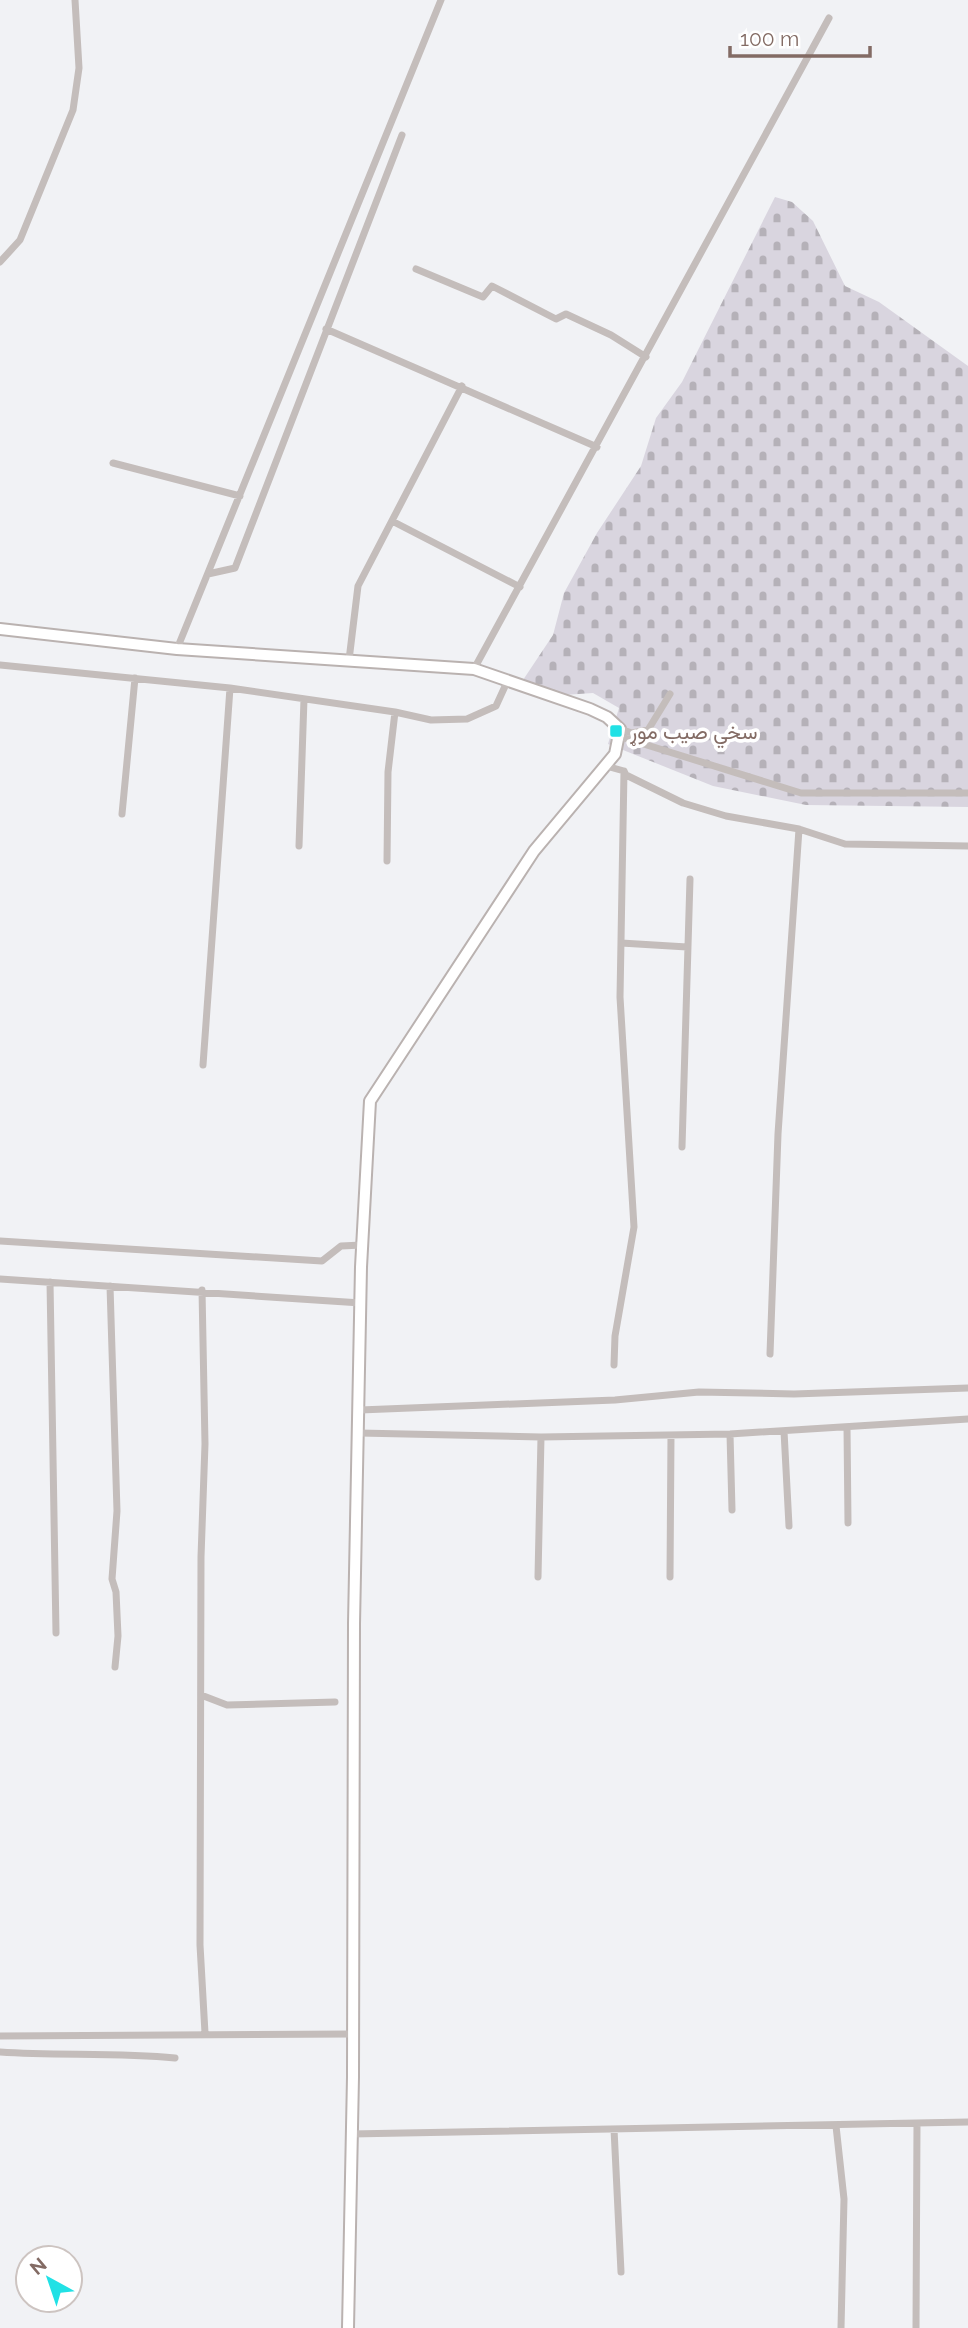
<svg xmlns="http://www.w3.org/2000/svg" width="968" height="2328" viewBox="0 0 968 2328" font-family="Raleway,Vazirmatn,sans-serif">
  <style>
    .cemetery { fill: url(#cemetery-stones) }
    .lines { fill: none; stroke-linecap: round; stroke-linejoin: round }
    .secondary-casing { stroke: #bab2b0; stroke-width: 14 }
    .street { stroke: #c4bdbb; stroke-width: 7 }
    .secondary { stroke: #fff; stroke-width: 10 }
    .poi-dot { fill: #21e1e5; stroke: #fff; stroke-width: 2.5 }
    .labels { text-anchor: middle; dominant-baseline: central; stroke-width: 7; stroke-linejoin: round; paint-order: stroke }
    .poi-label { font-size: 21px; fill: #836b64; stroke: #fff; text-anchor: start }
  </style>
  <defs>
    <pattern id="cemetery-stones" width="16" height="16" patternUnits="userSpaceOnUse" patternTransform="scale(1.75)"><rect width="16" height="16" fill="#d9d5df"/><path d="M2 7V4a2 2 0 0 1 4 0v3zM10 15v-3a2 2 0 0 1 4 0v3z" fill="#b5b1b8"/></pattern>
  </defs>
  <rect width="100%" height="100%" fill="#f1f2f5"/>
  <path class="cemetery" d="M775 197 792 202 813 221 845 286 879 302 968 366V807L806 805 713 786 608 744 619 708 593 693 550 696 519 686 553 635 564 593 597 533 641 466 656 418 682 382Z"/>
  <g class="lines">
    <defs>
      <path id="secondary" d="M0 629 177 649 474 669 590 709 607 717 620 729 615 754 534 851 370 1101 361 1267 354 1624 353 2077 348 2328"/>
    </defs>
    <use href="#secondary" class="secondary-casing"/>
    <path class="street" d="M0 262 20 240 73 110 79 68 75 0
      M416 269 483 297 492 286 556 319 566 314 611 335 646 357
      M326 329 597 447
      M113 463 240 496
      M392 521 520 587
      M208 574 235 568 402 135
      M177 649 441 0
      M349 660 358 586 462 386
      M0 665 230 688 395 712 431 720 467 719 496 706 507 682
      M474 669 829 18
      M620 729 632 733 648 730 670 694
      M618 736 801 793H968
      M606 766 624 771 626 775 683 803 726 816 799 829 845 844 968 846
      M122 814 135 678
      M299 846 304 699
      M387 861 388 772 395 712
      M621 943 687 947
      M203 1065 230 688
      M682 1147 690 879
      M0 1241 322 1261 341 1246 362 1245
      M0 1279 361 1303
      M50 1282 56 1633
      M110 1286 117 1511 112 1579 116 1592 118 1636 115 1667
      M202 1290 205 1444 201 1557 200 1945 205 2033
      M770 1354 778 1134 799 829
      M614 1365 615 1336 634 1227 620 997 624 771
      M360 1410 615 1400 699 1392 794 1394 968 1388
      M847 1427 848 1523
      M784 1431 789 1526
      M359 1433 541 1437 730 1434 968 1419
      M730 1434 732 1510
      M538 1577 541 1437
      M670 1577 671 1435
      M201 1695 227 1705 335 1702
      M0 2036 353 2034
      M0 2052C59 2056 117 2052 175 2058
      M836 2126 844 2199 841 2328
      M614 2129 621 2272
      M351 2134 968 2122
      M916 2328 917 2123"/>
    <use href="#secondary" class="secondary"/>
  </g>
  <rect class="poi-dot" x="609" y="724" width="14" height="14" rx="3.5"/>
  <g class="labels">
    <g class="poi-label">
      <text x="630" y="731">سخي صیب موړ</text>
    </g>
  </g>
  <g transform="translate(49 2279) rotate(320)"><circle r="33" fill="#ffffff" stroke="#cdc4c1" stroke-width="2"/>
  <path d="M0-5L12 26L0 18L-12 26Z" fill="#21e1e5"/>
  <text y="-10" font-size="19" font-weight="bold" text-anchor="middle" fill="#836b64">N</text>
  </g>
  <path d="M730 46v10h140v-10" fill="none" stroke="#836b64" stroke-width="3.5"/>
  <text x="740" y="46" font-size="21" fill="#836b64" stroke="#ffffff" stroke-width="5" paint-order="stroke">100 m</text>
</svg>
